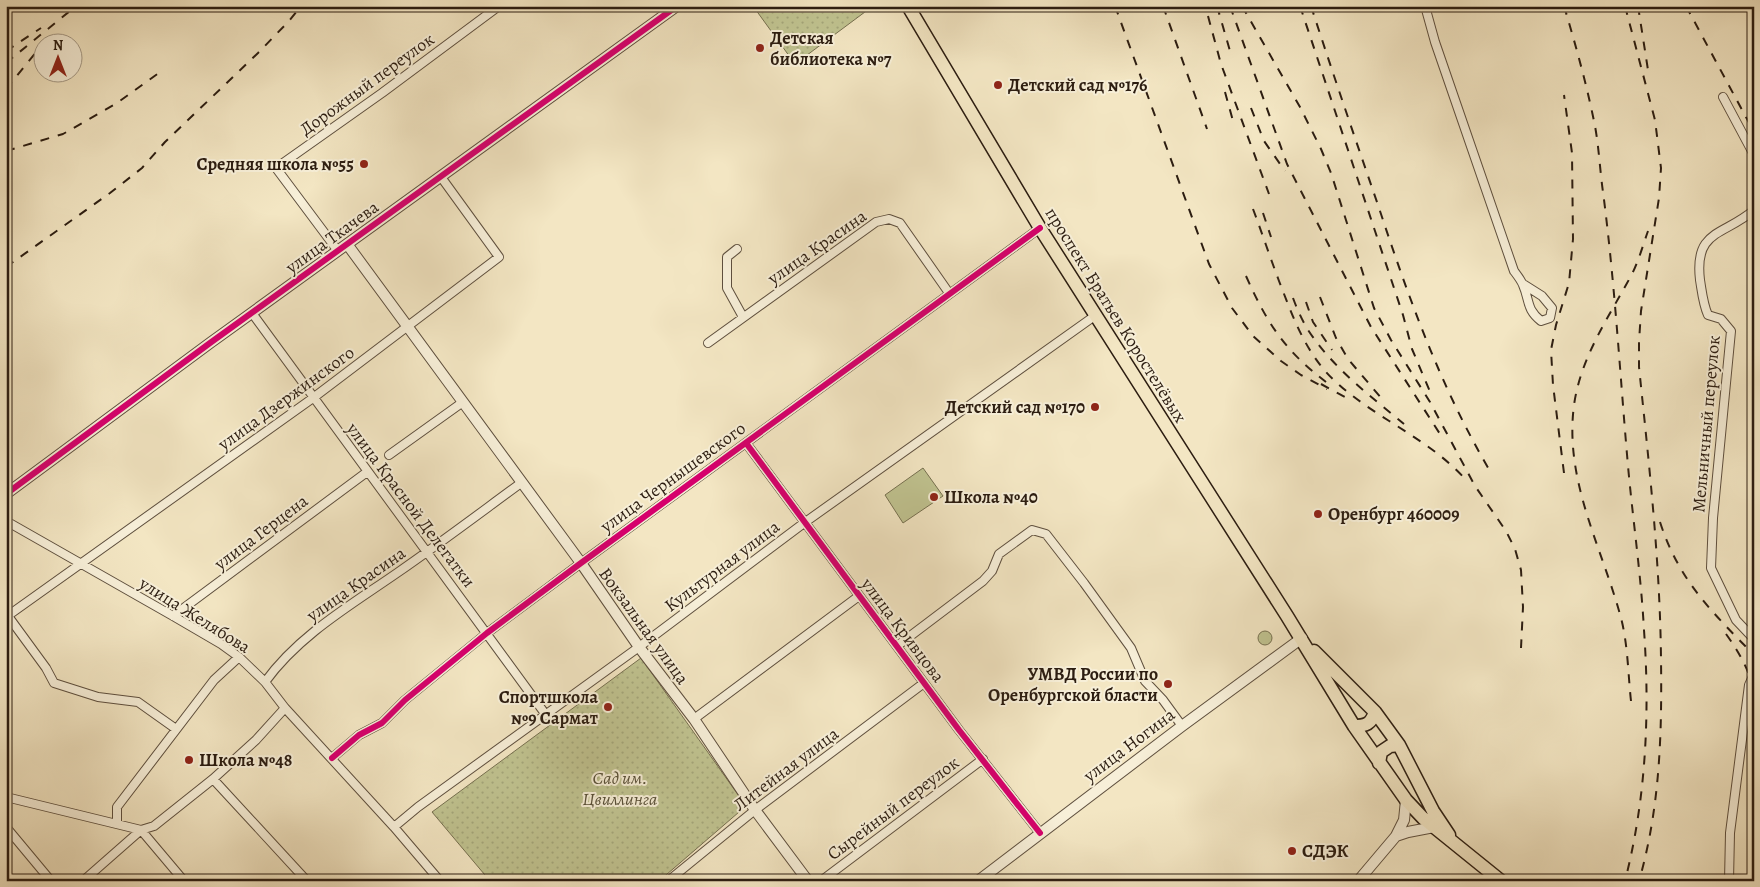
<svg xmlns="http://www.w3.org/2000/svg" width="1760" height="887" viewBox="0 0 1760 887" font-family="Alegreya,serif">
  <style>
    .grass { fill: url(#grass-dots); stroke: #767050 }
    .garden { fill: #c0c390; stroke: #767050 }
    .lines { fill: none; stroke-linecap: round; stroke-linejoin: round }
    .minor-casing { stroke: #5e4f3e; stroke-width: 10 }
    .tertiary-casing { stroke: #5e4f3e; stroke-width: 12 }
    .primary-casing { stroke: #2c1d11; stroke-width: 15 }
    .minor { stroke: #f7efd8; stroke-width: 8 }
    .tertiary { stroke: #f7efd8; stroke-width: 10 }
    .primary { stroke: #f3e6c3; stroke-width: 12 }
    .rail { stroke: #2c1d11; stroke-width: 2; stroke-dasharray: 9 9; stroke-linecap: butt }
    .cycleway-casing { stroke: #f7efd8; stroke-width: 9 }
    .cycleway { stroke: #d6006c; stroke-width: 6 }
    .poi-dot { fill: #8f2418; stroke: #f7efd8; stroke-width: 2 }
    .labels { text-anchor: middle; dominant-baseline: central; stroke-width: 4; stroke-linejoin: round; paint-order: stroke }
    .poi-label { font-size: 18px; font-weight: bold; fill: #2c1d11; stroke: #f7efd8; text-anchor: start }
    .street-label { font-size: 18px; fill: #2c1d11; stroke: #f7efd8 }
    .park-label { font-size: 18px; font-style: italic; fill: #584f37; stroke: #f7efd8 }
  </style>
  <defs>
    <pattern id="grass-dots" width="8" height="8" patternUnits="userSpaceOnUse" patternTransform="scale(1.25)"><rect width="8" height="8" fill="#c0c390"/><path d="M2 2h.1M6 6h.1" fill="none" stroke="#a5a77b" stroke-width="1.8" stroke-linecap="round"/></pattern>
  </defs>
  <rect width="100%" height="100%" fill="#f3e6c3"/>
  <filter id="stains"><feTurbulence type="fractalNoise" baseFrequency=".004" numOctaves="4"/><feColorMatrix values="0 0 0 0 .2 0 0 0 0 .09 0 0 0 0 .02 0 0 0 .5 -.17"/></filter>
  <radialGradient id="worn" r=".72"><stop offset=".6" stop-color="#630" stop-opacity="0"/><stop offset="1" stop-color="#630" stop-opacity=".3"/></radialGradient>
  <path class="grass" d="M753 6H873L795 64Z
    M641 658 746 806 659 881H490L432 812Z"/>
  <path class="garden" d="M923 468 943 496 903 523 885 495Z
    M1258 638a7 7 0 1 1 14 0a7 7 0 1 1-14 0Z"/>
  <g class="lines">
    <defs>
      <path id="minor" d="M1425 6 1435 42 1514 271C1517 275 1521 280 1523 285 1530 301 1526 309 1541 321L1550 318 1552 308 1542 296 1523 284
        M1723 97 1754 155
        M1754 210C1724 236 1694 229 1700 280 1702 292 1703 304 1708 315L1721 319 1731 331 1713 518 1711 568 1736 620 1754 639
        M737 249 727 257V288L743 317
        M338 251 276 168 382 93 499 6
        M252 313 546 715
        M708 343 876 222 889 219 900 223 949 293
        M746 443 959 730 1040 833
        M389 455 463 402
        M6 521 173 616 221 644 239 657 265 682 285 708 394 827 440 881
        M8 616 46 668 54 683 98 697 138 702 176 729
        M173 616 367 472
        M6 617 313 398 499 257 441 177
        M897 646 983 581 992 571 999 554 1032 530 1046 534 1084 583 1131 648 1145 681 1163 700 1182 726
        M265 682C299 635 351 605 397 573 439 544 480 513 521 483
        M694 719 859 596
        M332 758 359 735 382 723 405 700 487 633 581 563 1040 228
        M213 779 307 881
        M6 797 141 830 184 881
        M117 824V807L214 680 239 657
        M6 827 51 881
        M394 827 418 807 639 647 804 523 1096 315
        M83 881 141 830 154 826 213 779 256 740 285 708
        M668 881 755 810 924 683
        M821 881 983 759
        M1729 881 1730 833 1749 685 1754 674"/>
      <path id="tertiary" d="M347 244 581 563 639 647 694 719 755 810 808 881
        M6 494 210 343 677 6
        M1396 836 1408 832 1434 827
        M978 881 1182 726 1302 638
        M1358 881 1396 836 1404 820 1406 800"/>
      <path id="primary" d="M908 6 1040 228 1287 616 1354 726 1406 800 1423 818 1501 881
        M1314 651 1375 712 1399 745 1433 811 1449 835
        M1354 726C1366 726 1371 724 1375 712
        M1379 763 1381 752 1390 746 1399 745"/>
    </defs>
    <use href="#minor" class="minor-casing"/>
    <use href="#tertiary" class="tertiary-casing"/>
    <use href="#primary" class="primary-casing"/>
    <use href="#minor" class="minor"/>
    <use href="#tertiary" class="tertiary"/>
    <use href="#primary" class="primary"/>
    <path class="rail" d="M1115 6 1209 264 1232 308 1253 336 1281 361 1301 375 1327 389
      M1163 6 1207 129
      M1217 6 1230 51
      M1230 6 1287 164 1371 327 1440 434
      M1242 6 1300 107 1321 149 1331 173 1374 308 1391 340 1430 402 1475 486 1506 531 1515 549 1521 570 1523 607 1521 648
      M1300 6 1403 315 1412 349 1431 394
      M1311 6C1333 74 1356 141 1379 208 1409 299 1441 388 1490 471
      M1564 6C1576 46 1587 86 1595 126 1599 148 1600 171 1603 192 1615 284 1620 375 1628 466 1633 521 1641 575 1644 630 1650 714 1646 799 1625 881
      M1625 6 1655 120 1661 168 1659 198 1641 311 1639 342V367C1649 464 1660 561 1661 659 1662 734 1660 808 1639 881
      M1638 6 1648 70
      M1686 6 1754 132
      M6 14 14 6
      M1208 16 1221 64 1269 194
      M6 51 41 28
      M6 63 76 6
      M6 89 42 45
      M1225 92 1233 121
      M1251 108 1264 141 1285 171
      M6 151 63 134 117 103 163 70
      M1253 209C1262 233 1270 257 1279 281 1293 317 1306 355 1336 382 1376 419 1430 439 1466 480
      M1263 213 1271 237
      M6 267 110 193 142 168 165 142 258 53 289 21 301 6
      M1246 276C1267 323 1284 350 1326 382
      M1320 297 1336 338 1348 359 1382 399
      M1293 298C1297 309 1302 320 1308 330 1333 368 1369 395 1404 424
      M1306 302 1313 322 1332 350
      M1321 384 1352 401
      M1564 473 1553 385 1551 350 1556 325 1569 283 1573 239 1572 153 1564 95
      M1660 522C1679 581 1712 612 1754 655
      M1726 634C1739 652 1748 668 1754 690
      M1631 701C1628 674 1628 645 1621 618 1602 547 1564 481 1574 405 1581 356 1609 317 1632 274 1639 260 1643 245 1648 231"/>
    <defs>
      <path id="cycleway" d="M746 443 959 730 1040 833
        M6 494 210 343 677 6
        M332 758 359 735 382 723 405 700 487 633 581 563 1040 228"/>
    </defs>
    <use href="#cycleway" class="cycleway-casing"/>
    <use href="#cycleway" class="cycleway"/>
  </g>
  <g class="poi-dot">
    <circle cx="760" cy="48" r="5"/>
    <circle cx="998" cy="85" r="5"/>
    <circle cx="364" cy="164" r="5"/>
    <circle cx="1095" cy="407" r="5"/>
    <circle cx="934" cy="497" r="5"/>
    <circle cx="1318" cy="514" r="5"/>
    <circle cx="1168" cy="684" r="5"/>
    <circle cx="608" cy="707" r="5"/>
    <circle cx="189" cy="760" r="5"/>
    <circle cx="1292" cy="851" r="5"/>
  </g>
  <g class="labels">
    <g class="poi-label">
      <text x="770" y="38">Детская<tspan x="770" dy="21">библиотека №7</tspan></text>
      <text x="1008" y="85">Детский сад №176</text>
      <text x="354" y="164" text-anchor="end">Средняя школа №55</text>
      <text x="1085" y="407" text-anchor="end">Детский сад №170</text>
      <text x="944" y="497">Школа №40</text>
      <text x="1328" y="514">Оренбург 460009</text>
      <text x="1158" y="674" text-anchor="end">УМВД России по<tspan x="1158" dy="21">Оренбургской бласти</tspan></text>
      <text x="598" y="697" text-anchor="end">Спортшкола<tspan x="598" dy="21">№9 Сармат</tspan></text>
      <text x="199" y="760">Школа №48</text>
      <text x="1302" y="851">СДЭК</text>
    </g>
    <g class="street-label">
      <text transform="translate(367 84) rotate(-36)">Дорожный переулок</text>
      <text transform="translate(332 237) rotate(-36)">улица Ткачева</text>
      <text transform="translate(817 247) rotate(-35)">улица Красина</text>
      <text transform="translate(1116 315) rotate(58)">проспект Братьев Коростелёвых</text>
      <text transform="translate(286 398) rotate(-36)">улица Дзержинского</text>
      <text transform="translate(1706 424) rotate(-85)">Мельничный переулок</text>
      <text transform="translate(673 477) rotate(-36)">улица Чернышевского</text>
      <text transform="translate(411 505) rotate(53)">улица Красной Делегатки</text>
      <text transform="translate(261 532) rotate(-37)">улица Герцена</text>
      <text transform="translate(722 566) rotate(-37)">Культурная улица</text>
      <text transform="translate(356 584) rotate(-35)">улица Красина</text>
      <text transform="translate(195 615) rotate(32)">улица Желябова</text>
      <text transform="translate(644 626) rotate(54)">Вокзальная улица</text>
      <text transform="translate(903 630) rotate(53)">улица Кривцова</text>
      <text transform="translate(1129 745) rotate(-37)">улица Ногина</text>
      <text transform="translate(786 769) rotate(-37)">Литейная улица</text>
      <text transform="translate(893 808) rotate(-37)">Сырейный переулок</text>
    </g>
    <g class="park-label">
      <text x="620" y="778">Сад им.<tspan x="620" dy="21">Цвиллинга</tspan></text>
    </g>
  </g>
  <rect width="1760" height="887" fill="none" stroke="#f3e6c3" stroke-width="25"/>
  <rect x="8" y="8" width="1745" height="872" fill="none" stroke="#2c1d11" stroke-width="2.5"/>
  <rect x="12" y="12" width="1735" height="862" fill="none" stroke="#2c1d11"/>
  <g transform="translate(58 58)"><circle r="24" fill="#f7efd8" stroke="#a69b88"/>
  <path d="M0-4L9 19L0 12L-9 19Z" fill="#8f2418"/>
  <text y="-8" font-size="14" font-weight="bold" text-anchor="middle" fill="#2c1d11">N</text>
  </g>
  <rect width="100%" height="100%" filter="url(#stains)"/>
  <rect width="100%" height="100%" fill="url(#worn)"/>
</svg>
